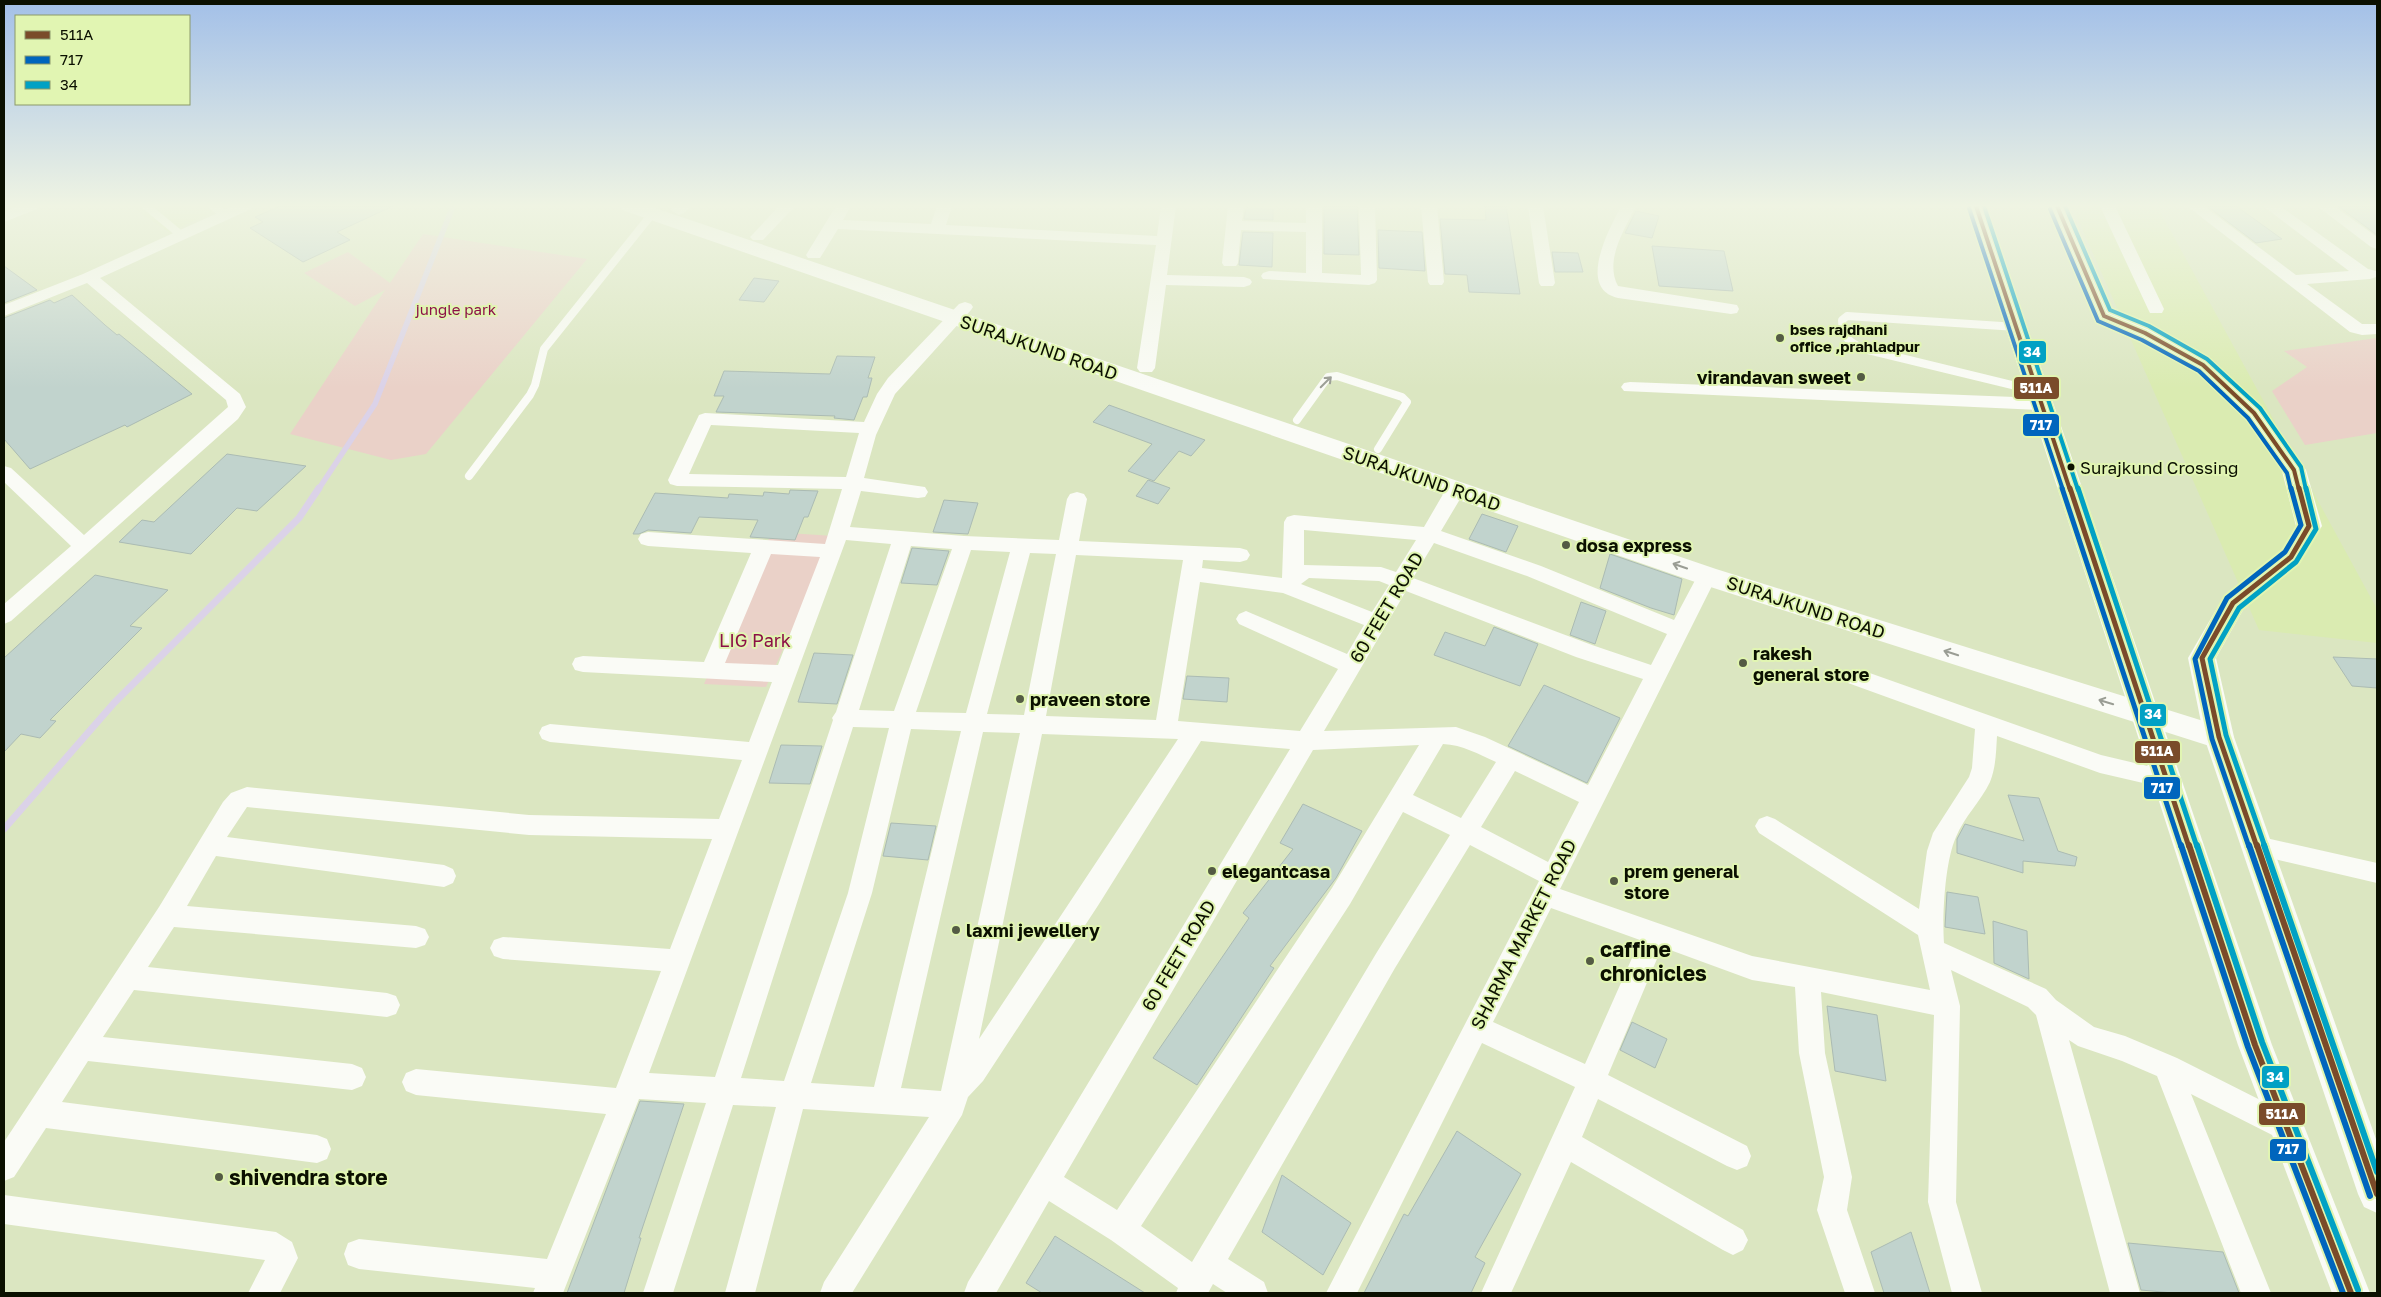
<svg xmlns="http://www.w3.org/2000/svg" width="2381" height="1297" viewBox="0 0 2381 1297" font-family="'Golos Text',sans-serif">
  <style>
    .built { fill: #daebb1 }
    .green { fill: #ead1c8 }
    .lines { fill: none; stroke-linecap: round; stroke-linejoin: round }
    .stream-far1 { stroke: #dbd2e8; stroke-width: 5.5 }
    .stream { stroke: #dbd2e8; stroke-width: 7 }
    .building { fill: #c1d3cd; stroke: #abbbb3 }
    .service { stroke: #fafbf6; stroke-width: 8 }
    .minor { fill: #fafbf6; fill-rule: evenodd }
    .secondary { fill: #fafbf6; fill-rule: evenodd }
    .primary { fill: #fafbf6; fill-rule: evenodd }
    .bus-1-far2-casing { stroke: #e1f5b2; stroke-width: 7 }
    .bus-1-far1-casing { stroke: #e1f5b2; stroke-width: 9 }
    .bus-1-casing { stroke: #e1f5b2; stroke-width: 10 }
    .bus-2-far2-casing { stroke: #e1f5b2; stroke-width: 7 }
    .bus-2-far1-casing { stroke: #e1f5b2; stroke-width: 9 }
    .bus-2-casing { stroke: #e1f5b2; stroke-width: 10 }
    .bus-3-far2-casing { stroke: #e1f5b2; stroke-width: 7 }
    .bus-3-far1-casing { stroke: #e1f5b2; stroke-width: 9 }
    .bus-3-casing { stroke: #e1f5b2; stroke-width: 10 }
    .bus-1-far2 { stroke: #7a4b2a; stroke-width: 4 }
    .bus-1-far1 { stroke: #7a4b2a; stroke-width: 5 }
    .bus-1 { stroke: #7a4b2a; stroke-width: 6 }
    .bus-2-far2 { stroke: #0065bd; stroke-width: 4 }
    .bus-2-far1 { stroke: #0065bd; stroke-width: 5 }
    .bus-2 { stroke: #0065bd; stroke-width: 6 }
    .bus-3-far2 { stroke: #01a1c4; stroke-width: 4 }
    .bus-3-far1 { stroke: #01a1c4; stroke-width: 5 }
    .bus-3 { stroke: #01a1c4; stroke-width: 6 }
    .oneway { stroke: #9a9d94 }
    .poi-dot { fill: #545b44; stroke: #e1f5b2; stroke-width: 2 }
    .bus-dot { fill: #0b1000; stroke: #e1f5b2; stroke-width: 2 }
    .labels { text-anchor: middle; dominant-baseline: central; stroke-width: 4; stroke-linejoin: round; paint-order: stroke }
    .far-park-label { font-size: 15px; fill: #8c1047; stroke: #e1f5b2 }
    .far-poi-label { font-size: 15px; font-weight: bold; fill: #0b1000; stroke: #e1f5b2; text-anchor: start }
    .bus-label { font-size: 17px; fill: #0b1000; stroke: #e1f5b2; text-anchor: start }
    .street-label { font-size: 18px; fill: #0b1000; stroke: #e1f5b2 }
    .poi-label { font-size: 18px; font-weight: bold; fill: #0b1000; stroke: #e1f5b2; text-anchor: start }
    .park-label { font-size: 18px; fill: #8c1047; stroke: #e1f5b2 }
    .near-poi-label { font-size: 21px; font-weight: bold; fill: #0b1000; stroke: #e1f5b2; text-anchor: start }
    .line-badge { stroke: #e1f5b2; stroke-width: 2 }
    .badge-label { font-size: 14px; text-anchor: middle; font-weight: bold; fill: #fff }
  </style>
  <rect width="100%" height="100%" fill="#dbe6c1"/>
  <path class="built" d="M131 206H228L169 232Z
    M2072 206H2157L2377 609V643L2259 630Z"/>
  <path class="green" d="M423 234 587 259 426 454 391 460 290 434 385 290 355 306 304 273 348 252 390 283Z
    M2377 338V433L2305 445 2272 391 2307 367 2284 351Z
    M772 532 834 536 766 687 704 684Z"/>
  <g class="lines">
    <path class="stream-far1" d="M318 490 375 404 453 206"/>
    <path class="stream" d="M4 829 114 703 299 518 319 488"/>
  </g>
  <path class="building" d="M280 206H393L337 232 350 240 303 262 250 228 263 222 255 217Z
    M1324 206H1357L1359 255 1324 254Z
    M1485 206H1506L1520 294 1469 292 1467 275 1445 274 1440 219 1486 220Z
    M2207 206H2236L2282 239 2256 243Z
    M2338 206H2377V235Z
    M1246 208 1273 209V220L1244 219Z
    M1636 211 1659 216 1652 238 1625 233Z
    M1378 230 1422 232 1425 271 1379 268Z
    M1243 232 1273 233 1272 267 1239 265Z
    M1652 246 1724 251 1733 291 1659 286Z
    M1552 252 1578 253 1583 272H1555Z
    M4 266 37 290 4 303Z
    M754 278 779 281 764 302 739 300Z
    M72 295 105 325 117 335 119 334 192 394 127 427 125 425 30 469 4 439V318L50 300 54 303Z
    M837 356 875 357 868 378H872L867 397H863L854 420 834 418 835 416 716 412 724 396H714L724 371 830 374Z
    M1109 405 1205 440 1191 456 1179 451 1154 481 1128 471 1152 444 1093 422Z
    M227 454 306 466 257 511 237 508 191 554 119 542 142 520 154 522Z
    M1148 480 1170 488 1158 504 1136 496Z
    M790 490 818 491 808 517H804L795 540 750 537 758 520 699 517 691 533 648 530 639 534H633L655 493 728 498 729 494 763 496 764 492 789 494Z
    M944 500 978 503 968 534 933 532Z
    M1482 514 1518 526 1506 552 1469 539Z
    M912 548 949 551 937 585 901 583Z
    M1610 554 1682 579 1674 615 1651 608 1600 588Z
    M95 575 168 590 130 626 142 628 50 720 56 721 40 738 21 734 4 752V658Z
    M1581 602 1606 611 1595 644 1570 635Z
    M1494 627 1538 644 1520 686 1434 655 1445 632 1485 646Z
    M814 653 853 655 837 704 798 702Z
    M2333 657 2377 659V688L2352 686Z
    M1187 676 1229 678 1227 702 1183 699Z
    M1544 685 1620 718 1587 783 1508 746Z
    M781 745 822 746 810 784 769 783Z
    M2008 795 2039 798 2058 851 2077 857 2075 866 2023 861V873L1957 853V839L1965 824 2024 841Z
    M1303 804 1362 831 1336 878 1270 966 1274 968 1197 1085 1153 1058 1249 918 1243 913 1293 849 1280 843Z
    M891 823 936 826 928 860 883 856Z
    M1947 892 1978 897 1985 934 1945 927Z
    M1993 921 2027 931 2029 979 1994 963Z
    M1827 1006 1877 1015 1886 1081 1835 1071Z
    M1632 1022 1667 1039 1655 1068 1620 1050Z
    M640 1101 684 1104 639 1238H641L624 1293H567Z
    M1457 1131 1521 1174 1475 1257 1485 1263 1471 1293H1364L1404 1214 1408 1216Z
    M1282 1175 1351 1223 1323 1275 1262 1232Z
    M1911 1232 1930 1293H1884L1871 1252Z
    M1055 1236 1145 1293H1042L1026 1283Z
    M2128 1243 2223 1252 2239 1293H2173L2141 1290Z"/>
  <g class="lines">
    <path class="service" d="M146 206 181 235
      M213 206 225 215
      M2017 327 1847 316 1842 320C1842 339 1851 344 1868 350L2037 391
      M1297 420 1328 377 1337 376 1402 397 1407 402 1378 449
      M469 476 530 395 535 385 544 349 652 214"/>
    <path class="minor" d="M18 206H39L37 209 4 222V212Z
      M233 206H253L251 209 100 278 240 394 246 407 238 419 11 621 4 624V604L71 546 4 482V466L11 468 84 535 228 407 226 400 87 283 4 316V305L83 274Z
      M674 206H691L684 213 679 215 671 210Z
      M779 206H795L763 240H753L750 237 753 234Z
      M836 206H851L843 220 931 224 937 206H952L946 225 1157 236 1161 206H1176L1167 275 1244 277 1250 279 1252 282 1250 285 1244 287 1166 285 1155 368 1152 372H1140L1137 368 1156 245 838 229 820 258H808L806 255Z
      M1228 206H1244L1242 221 1306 223V206H1322V273L1361 275 1359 206H1375L1377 280 1375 283 1369 285 1263 279 1261 276 1263 273 1269 271 1306 273V232L1241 230 1238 263 1236 266H1224L1222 263Z
      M1421 206H1437L1444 282 1442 285H1430L1428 282Z
      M1528 206H1543L1555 283 1553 286H1541L1539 283Z
      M1621 206H1636C1625 229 1604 260 1618 286L1731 304 1737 305 1739 309 1737 313 1731 314 1618 298C1576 288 1610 228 1621 206Z
      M2100 206H2115L2164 309 2162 313H2150L2148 309Z
      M2187 206H2204L2296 275 2349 271 2263 206H2280L2368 269 2376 271V277L2370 279 2307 284 2362 324H2377V334L2362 335 2350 332Z
      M2317 206H2334L2377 237V249L2371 247Z
      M965 302 971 304 973 307 971 310 895 394 876 435 864 478 918 486 925 487 928 492 925 497 918 498 861 491 850 527 964 536 1059 540 1067 499 1070 494 1077 492 1084 494 1087 499 1079 541 1240 548 1247 550 1250 555 1247 560 1240 562 1203 560 1202 568 1282 578 1284 522 1287 517 1294 515 1424 527 1449 484 1456 483 1463 484 1466 489 1441 531 1541 566 1674 620 1700 571 1707 569 1714 571 1717 576 1560 889 1752 956 1930 990 1918 935 1759 833 1755 826 1759 819 1767 816 1775 819 1919 909 1927 851 1933 833 1969 777 1972 768 1975 729 1848 683 1845 677 1848 671 1856 669 1864 671 2101 755 2177 773 2181 780 2177 787 2169 789 2100 773 1997 736C1996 752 1996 767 1990 782 1981 801 1964 817 1956 837 1945 861 1942 916 1944 943L2046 989 2056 1000 2094 1027 2125 1036 2177 1058 2298 1119 2302 1129 2298 1139 2288 1143 2191 1094 2271 1293H2241L2157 1076 2122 1061 2078 1046 2069 1040 2140 1293H2110L2036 1015 2028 1007 1951 970 1960 1006 1956 1202 1982 1293H1952L1928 1202 1934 1015 1821 992 1825 1053 1852 1177 1847 1210 1875 1293H1845L1817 1210 1824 1177 1799 1053 1795 987 1752 980 1662 947 1608 1075 1747 1146 1751 1156 1747 1166 1737 1170 1727 1166 1598 1099 1582 1137 1743 1230 1748 1240 1743 1250 1733 1255 1723 1250 1571 1162 1511 1293H1481L1575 1087 1482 1043 1357 1293H1326L1539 881 1470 845 1395 968 1228 1259 1264 1282 1268 1293H1227L1213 1284 1208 1293H1176L1178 1288 1111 1240 1049 1201 996 1293H964L968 1282 1290 749 1201 741 1099 904 983 1081 968 1097 962 1115 852 1293H820L824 1282 929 1117 803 1109 755 1293H725L776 1107 733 1105 673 1293H643L706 1103 639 1099 563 1293H533L535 1288 359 1269 348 1265 344 1254 348 1243 359 1239 547 1259 606 1114 416 1095 406 1091 402 1082 406 1073 416 1069 616 1088 661 971 503 959 494 956 490 948 494 940 503 937 670 949 712 839 529 835 247 807 227 837 444 865 453 869 456 876 453 883 444 887 216 856 187 906 416 926 425 929 429 937 425 945 416 948 174 927 148 967 387 993 396 996 400 1005 396 1014 387 1017 134 990 103 1037 352 1064 362 1068 366 1077 362 1086 352 1090 88 1061 62 1102 317 1135 327 1139 331 1149 327 1159 317 1163 46 1128 14 1177 4 1181V1142L159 907 223 802 231 793 247 787 529 815 719 819 742 760 550 742 542 739 539 733 542 727 550 724 749 742 772 682 583 672 575 670 572 664 575 658 583 656 704 662 751 553 648 546 641 544 638 539 641 534 648 532 825 544 842 489 677 486 670 484 668 480 699 415 705 413 864 422 877 394 888 378 959 304ZM711 425 859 433 846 477 689 474ZM1304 530 1416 540 1396 572 1381 567 1304 565ZM846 540 891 544 836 712 832 718 833 720 715 1077 649 1073ZM1434 543 1527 576 1667 634 1651 665 1592 645 1413 578ZM911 546 952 549 894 711 859 710ZM971 550 1010 552 966 713 916 712ZM1030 553 1056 554 1024 715 987 714ZM771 554 820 557 778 665 725 663ZM1076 555 1183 560 1156 720 1046 716ZM1309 578 1379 581 1389 585 1372 612 1301 584ZM1200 582 1283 593 1364 625 1347 654 1253 614 1246 611 1239 614 1236 619 1239 624 1338 669 1300 731 1178 721ZM1406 591 1576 657 1643 679 1588 785 1485 737 1456 727 1324 731ZM853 727 889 728 848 893 784 1081 741 1078ZM911 729 961 731 874 1087 811 1083 872 893ZM983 732 1020 733 941 1091 901 1088ZM1042 734 1178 739 979 1039ZM1443 744C1463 745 1478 754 1496 762L1461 818 1413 795ZM1419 745 1332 888 1117 1210 1064 1177 1313 750ZM1515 771 1579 802 1548 862 1481 827ZM1403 812 1450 835 1377 952 1192 1262 1141 1226 1350 904ZM1551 908 1640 940 1585 1064 1493 1022Z
      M1630 382 2042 398 2048 400 2051 404 2048 408 2042 410 1624 391 1621 387 1624 383Z
      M2257 836 2377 863V883L2249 853 2245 846 2249 839Z
      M4 1195 276 1232 292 1242 298 1258 280 1293H248L265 1260 4 1224Z"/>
    <path class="secondary" d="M619 206H649L1716 569 2229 729 2234 737 2229 745 2219 749 1698 583 622 210Z"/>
    <path class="primary" d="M1966 206H1986L2272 1045 2370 1293H2332L2238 1045Z
      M2047 206H2067L2113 312 2153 328 2211 360 2262 408 2306 470 2322 526 2300 563 2243 610 2216 658 2234 737 2377 1142V1213L2364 1207 2358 1194 2204 737 2188 658 2224 596 2282 551 2296 526 2282 471 2246 418 2195 370 2137 338 2096 321Z"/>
    <defs>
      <path id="bus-1-far2" d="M1976 206 2070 490
        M2057 206 2104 316 2145 333 2203 365 2254 413 2294 470 2299 490"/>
      <path id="bus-1-far1" d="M2070 488 2189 847
        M2257 847 2219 737 2202 658 2233 603 2291 557 2309 526 2299 488"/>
      <path id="bus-1" d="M2189 845 2255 1045 2351 1293
        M2257 845 2377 1194"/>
      <path id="bus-2-far2" d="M1969 208 2063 490
        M2050 209 2098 321 2142 340 2199 371 2248 418 2287 473 2291 490"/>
      <path id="bus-2-far1" d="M2062 488 2181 847
        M2249 847 2212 739 2195 659 2227 598 2285 552 2301 525 2291 488"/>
      <path id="bus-2" d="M2181 845 2248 1047 2343 1293
        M2249 845 2370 1196"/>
      <path id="bus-3-far2" d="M1984 206 2078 490
        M2065 206 2110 310 2149 326 2207 359 2260 408 2301 467 2306 490"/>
      <path id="bus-3-far1" d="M2078 488 2197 847
        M2265 847 2226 735 2210 659 2239 608 2296 562 2316 529 2306 488"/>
      <path id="bus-3" d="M2197 845 2262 1042 2358 1290
        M2264 845 2377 1172"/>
    </defs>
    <use href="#bus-1-far2" class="bus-1-far2-casing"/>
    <use href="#bus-1-far1" class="bus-1-far1-casing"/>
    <use href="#bus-1" class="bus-1-casing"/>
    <use href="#bus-2-far2" class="bus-2-far2-casing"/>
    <use href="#bus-2-far1" class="bus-2-far1-casing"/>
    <use href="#bus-2" class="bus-2-casing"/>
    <use href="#bus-3-far2" class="bus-3-far2-casing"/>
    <use href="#bus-3-far1" class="bus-3-far1-casing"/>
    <use href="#bus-3" class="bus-3-casing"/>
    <use href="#bus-1-far2" class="bus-1-far2"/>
    <use href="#bus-1-far1" class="bus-1-far1"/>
    <use href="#bus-1" class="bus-1"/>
    <use href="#bus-2-far2" class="bus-2-far2"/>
    <use href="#bus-2-far1" class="bus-2-far1"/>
    <use href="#bus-2" class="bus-2"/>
    <use href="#bus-3-far2" class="bus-3-far2"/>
    <use href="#bus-3-far1" class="bus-3-far1"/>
    <use href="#bus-3" class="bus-3"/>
  </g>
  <defs><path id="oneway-shaft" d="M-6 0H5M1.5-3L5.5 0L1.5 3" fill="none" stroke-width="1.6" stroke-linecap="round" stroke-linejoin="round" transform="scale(1.25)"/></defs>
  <g class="oneway">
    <use href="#oneway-shaft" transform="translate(1326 382) rotate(-45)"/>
    <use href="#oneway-shaft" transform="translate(1680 566) rotate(-161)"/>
    <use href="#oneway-shaft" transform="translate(1951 653) rotate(-162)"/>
    <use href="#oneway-shaft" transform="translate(2106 702) rotate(-163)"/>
  </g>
  <linearGradient id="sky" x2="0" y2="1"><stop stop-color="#a3c0e8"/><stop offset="0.53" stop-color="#eff4e3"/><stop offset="1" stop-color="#eff4e3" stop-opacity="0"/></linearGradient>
  <rect width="2381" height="388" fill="url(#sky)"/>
  <g class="poi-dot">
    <circle cx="1780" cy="338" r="5"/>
    <circle cx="1861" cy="377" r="5"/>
    <circle cx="1566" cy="545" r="5"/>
    <circle cx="1743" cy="663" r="5"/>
    <circle cx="1020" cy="699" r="5"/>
    <circle cx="1212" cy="871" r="5"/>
    <circle cx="1614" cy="881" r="5"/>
    <circle cx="956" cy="930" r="5"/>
    <circle cx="1590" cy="961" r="5"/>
    <circle cx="219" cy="1177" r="5"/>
  </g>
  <circle class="bus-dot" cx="2071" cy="467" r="4.5"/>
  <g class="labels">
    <g class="far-park-label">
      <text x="456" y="309">jungle park</text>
    </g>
    <g class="far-poi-label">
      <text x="1790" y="329">bses rajdhani<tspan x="1790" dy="17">office ,prahladpur</tspan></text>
    </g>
    <g class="bus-label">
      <text x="2080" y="467">Surajkund Crossing</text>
    </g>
    <g class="street-label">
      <text transform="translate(1039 347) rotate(19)">SURAJKUND ROAD</text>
      <text transform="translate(1422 478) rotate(19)">SURAJKUND ROAD</text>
      <text transform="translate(1386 607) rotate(-59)">60 FEET ROAD</text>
      <text transform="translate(1806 607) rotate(18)">SURAJKUND ROAD</text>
      <text transform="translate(1523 934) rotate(-63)">SHARMA MARKET ROAD</text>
      <text transform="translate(1178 955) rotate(-59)">60 FEET ROAD</text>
    </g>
    <g class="poi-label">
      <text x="1851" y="377" text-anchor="end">virandavan sweet</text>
      <text x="1576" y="545">dosa express</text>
      <text x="1753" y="653">rakesh<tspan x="1753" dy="21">general store</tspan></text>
      <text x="1030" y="699">praveen store</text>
      <text x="1222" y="871">elegantcasa</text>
      <text x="1624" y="871">prem general<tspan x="1624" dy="21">store</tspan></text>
      <text x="966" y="930">laxmi jewellery</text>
    </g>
    <g class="park-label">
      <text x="755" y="640">LIG Park</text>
    </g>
    <g class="near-poi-label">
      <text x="1600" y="949">caffine<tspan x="1600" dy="24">chronicles</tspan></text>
      <text x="229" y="1177">shivendra store</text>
    </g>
  </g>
  <g class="line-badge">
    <rect x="2018" y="340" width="29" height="24" rx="5" fill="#01a1c4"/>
    <rect x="2013" y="376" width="47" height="24" rx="5" fill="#7a4b2a"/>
    <rect x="2022" y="413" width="38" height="24" rx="5" fill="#0065bd"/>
    <rect x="2139" y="703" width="28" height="24" rx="5" fill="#01a1c4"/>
    <rect x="2134" y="740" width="47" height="24" rx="5" fill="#7a4b2a"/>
    <rect x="2143" y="776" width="38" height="24" rx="5" fill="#0065bd"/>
    <rect x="2261" y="1065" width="29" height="24" rx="5" fill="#01a1c4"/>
    <rect x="2258" y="1102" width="48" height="24" rx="5" fill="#7a4b2a"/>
    <rect x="2269" y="1138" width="38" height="24" rx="5" fill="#0065bd"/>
  </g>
  <g class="badge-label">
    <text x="2032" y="357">34</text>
    <text x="2036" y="393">511A</text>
    <text x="2041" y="430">717</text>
    <text x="2153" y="719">34</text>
    <text x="2157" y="756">511A</text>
    <text x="2162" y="793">717</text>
    <text x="2275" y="1082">34</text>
    <text x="2282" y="1119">511A</text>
    <text x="2288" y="1154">717</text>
  </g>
  <rect width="2381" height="1297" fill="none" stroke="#0b1000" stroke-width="10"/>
  <rect x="15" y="15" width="175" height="90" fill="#e1f5b2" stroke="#8b996b"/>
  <rect x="25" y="31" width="25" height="8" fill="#7a4b2a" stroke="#8b996b"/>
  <text x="60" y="40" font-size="15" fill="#0b1000">511A</text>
  <rect x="25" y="56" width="25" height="8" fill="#0065bd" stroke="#8b996b"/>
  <text x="60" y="65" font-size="15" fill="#0b1000">717</text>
  <rect x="25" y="81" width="25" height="8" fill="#01a1c4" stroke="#8b996b"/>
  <text x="60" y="90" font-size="15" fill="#0b1000">34</text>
</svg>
